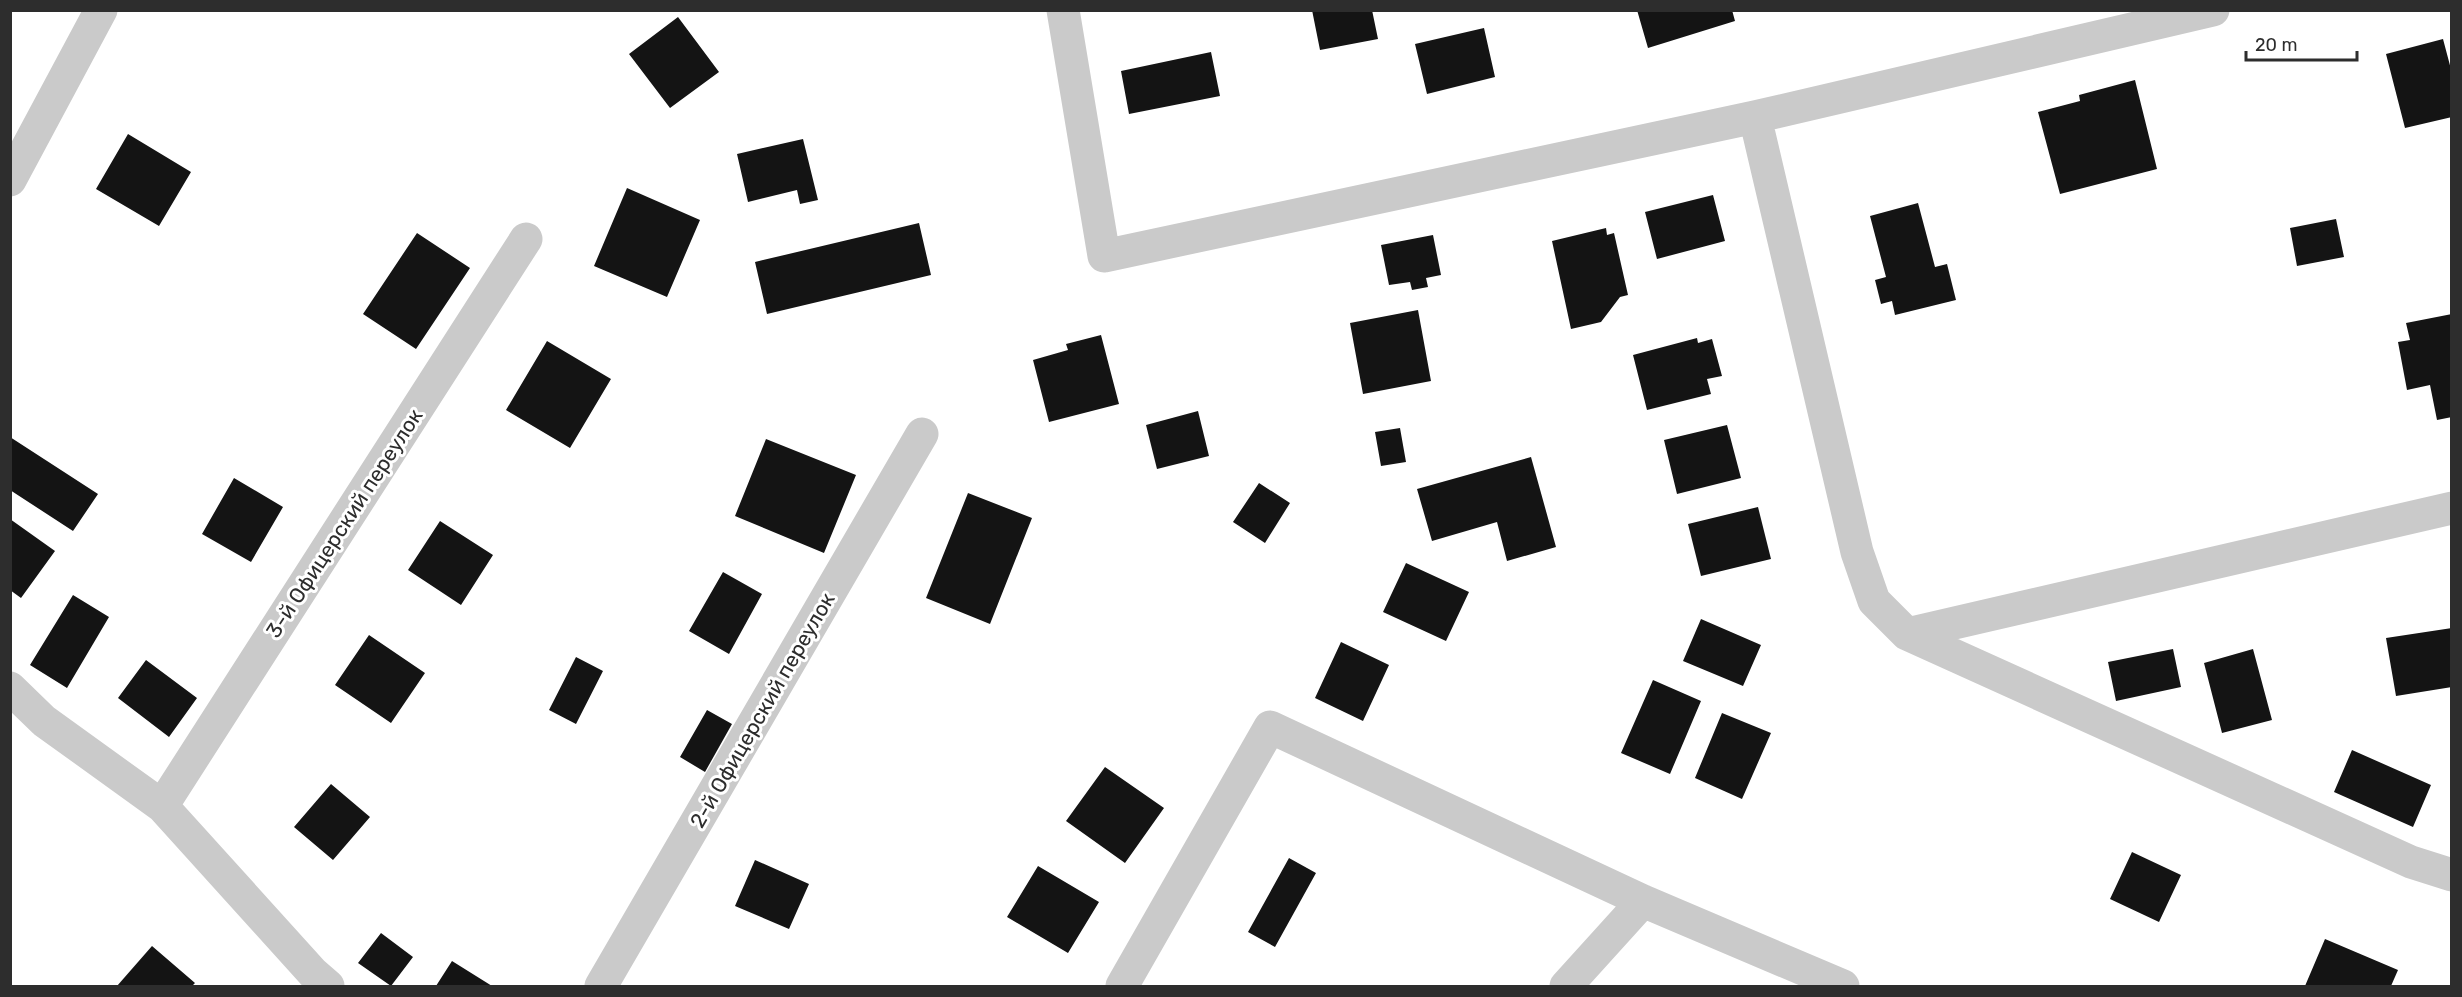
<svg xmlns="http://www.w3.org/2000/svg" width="2462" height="997" viewBox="0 0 2462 997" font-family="Rubik,sans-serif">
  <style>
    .building { fill: #141414 }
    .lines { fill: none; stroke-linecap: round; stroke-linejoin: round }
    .minor { stroke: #cacaca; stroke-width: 33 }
    .labels { text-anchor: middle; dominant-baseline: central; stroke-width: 6; stroke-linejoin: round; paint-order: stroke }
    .street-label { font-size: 21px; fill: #2d2d2d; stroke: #fff }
  </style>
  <rect width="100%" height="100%" fill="#fff"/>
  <path class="building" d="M1312 10H1372L1378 39 1320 50Z
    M1637 10H1732L1735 21 1648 48Z
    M678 17 719 72 670 108 629 54Z
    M1484 28 1495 77 1427 94 1415 44Z
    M2443 39 2452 73V117L2405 128 2386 54Z
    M1211 52 1220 96 1129 114 1121 71Z
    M2135 80 2157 169 2060 194 2038 112 2080 101 2079 95Z
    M128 134 191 172 159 226 96 189Z
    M803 139 818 200 800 204 797 190 748 202 737 154Z
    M627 188 700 220 667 297 594 266Z
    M1713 195 1725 241 1657 259 1645 212Z
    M1918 203 1935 267 1947 264 1956 300 1895 315 1892 301 1881 304 1875 280 1886 277 1870 216Z
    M2336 219 2344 257 2297 266 2290 228Z
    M919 223 931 275 767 314 755 262Z
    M1606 228 1607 235 1614 233 1628 295 1620 297 1601 322 1571 329 1552 241Z
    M417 233 470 268 416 349 363 314Z
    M1433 235 1441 275 1426 278 1428 287 1412 290 1410 282 1389 285 1381 245Z
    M1418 310 1431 381 1363 394 1350 323Z
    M2452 314V417L2437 420 2430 385 2407 390 2398 342 2410 340 2406 323Z
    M1101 335 1119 404 1049 422 1033 360 1068 350 1066 344Z
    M1697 338 1698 343 1712 339 1722 376 1707 379 1711 394 1647 410 1633 355Z
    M547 341 611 379 570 448 506 410Z
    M1198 411 1209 456 1157 469 1146 425Z
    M1727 425 1741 478 1677 494 1664 440Z
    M1400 428 1406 462 1381 466 1375 432Z
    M10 437 98 494 73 531 10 490Z
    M766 439 856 475 824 553 735 516Z
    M1531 457 1556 547 1507 561 1497 522 1432 541 1417 489Z
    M234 478 283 507 251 562 202 534Z
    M1259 483 1290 503 1265 543 1233 522Z
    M968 493 1032 518 990 624 926 598Z
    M1758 507 1771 559 1701 576 1688 524Z
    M10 519 55 551 21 598 10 590Z
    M440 521 493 555 461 605 408 570Z
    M1406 563 1469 592 1446 641 1383 612Z
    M723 572 762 594 729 654 689 631Z
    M73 595 109 617 67 688 30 665Z
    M1701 619 1761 645 1743 686 1683 661Z
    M2452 628V687L2396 696 2386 638Z
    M369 635 425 673 391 723 335 685Z
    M1341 642 1389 665 1363 721 1315 698Z
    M2173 649 2181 687 2116 701 2108 662Z
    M2253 649 2272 720 2222 733 2204 663Z
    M576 657 603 671 576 724 549 710Z
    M146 660 197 698 169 737 118 698Z
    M1653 680 1701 701 1670 774 1621 753Z
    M707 710 732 724 705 772 680 757Z
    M1722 713 1771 733 1742 799 1695 778Z
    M2352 750 2431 785 2413 827 2334 792Z
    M1105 767 1164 808 1125 863 1066 821Z
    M331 784 370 817 333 860 294 827Z
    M2132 852 2181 875 2159 922 2110 899Z
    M1289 858 1316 873 1275 947 1248 932Z
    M755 860 809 884 789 929 735 906Z
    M1038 866 1099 902 1068 953 1007 917Z
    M381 933 413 957 391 986 358 963Z
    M2325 939 2398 970 2391 986H2305Z
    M152 946 195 983 192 986H117Z
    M452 961 492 986H436Z"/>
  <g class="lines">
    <path class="minor" d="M1063 10 1104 256 1755 117 2213 10
      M1755 117 1857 552 1874 601 1907 634 2411 862 2452 875
      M10 180 101 10
      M1907 634 2452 508
      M10 688 44 721 162 806 313 973 328 986
      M162 806 526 239
      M601 986 922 434
      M1122 986 1270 727 1643 901 1843 986
      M1566 986 1643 901"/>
  </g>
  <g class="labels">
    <g class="street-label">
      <text transform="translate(344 523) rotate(-57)">3-й Офицерский переулок</text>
      <text transform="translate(762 710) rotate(-60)">2-й Офицерский переулок</text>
    </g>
  </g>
  <rect width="2462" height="997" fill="none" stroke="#2d2d2d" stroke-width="24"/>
  <path d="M2246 51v9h111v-9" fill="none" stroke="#2d2d2d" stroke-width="3"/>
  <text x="2255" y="51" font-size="18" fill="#2d2d2d" stroke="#ffffff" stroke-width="4.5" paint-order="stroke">20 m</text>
</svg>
